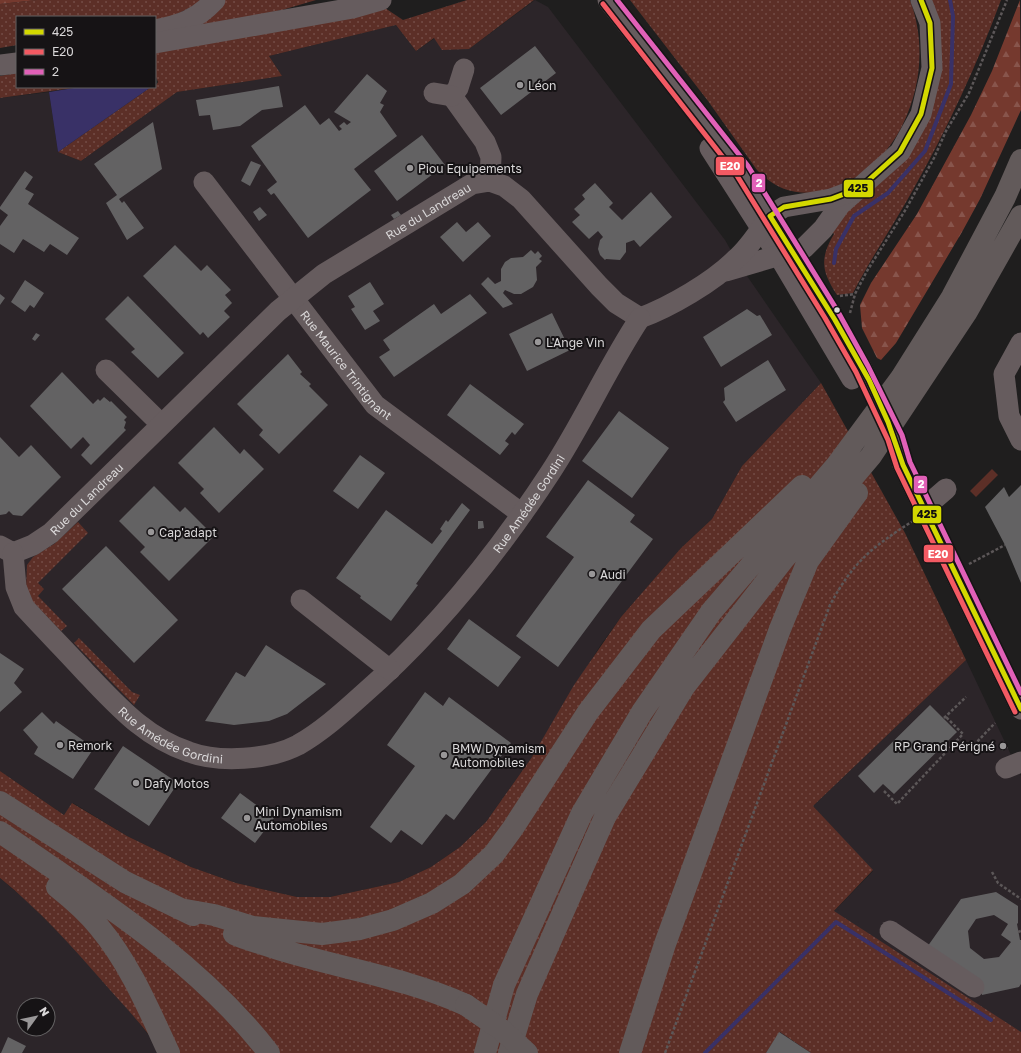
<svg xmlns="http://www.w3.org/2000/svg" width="1021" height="1053" viewBox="0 0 1021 1053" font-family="'Golos Text',sans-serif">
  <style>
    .built { fill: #2c2529; fill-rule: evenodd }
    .grass { fill: url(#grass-dots) }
    .forest { fill: url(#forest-firs) }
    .park { fill: #5c2f27 }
    .water { fill: #393167 }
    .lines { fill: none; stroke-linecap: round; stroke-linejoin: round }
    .stream { stroke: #393167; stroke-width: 4 }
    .building { fill: #636263; fill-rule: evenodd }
    .path { stroke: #5c5758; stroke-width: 2.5; stroke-dasharray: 3 2; stroke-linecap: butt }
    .minor { stroke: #665c5e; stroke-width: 21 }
    .highway { stroke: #625a5a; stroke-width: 22 }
    .minor-bridge { stroke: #665c5e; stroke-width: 21 }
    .highway-bridge { stroke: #625a5a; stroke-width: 22 }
    .bus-1-casing { stroke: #161315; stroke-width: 8 }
    .bus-2-casing { stroke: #161315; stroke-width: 8 }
    .bus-3-casing { stroke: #161315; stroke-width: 8 }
    .bus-1 { stroke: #d3d800; stroke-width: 5 }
    .bus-2 { stroke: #f35a63; stroke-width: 5 }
    .bus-3 { stroke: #e160b7; stroke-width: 5 }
    .poi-dot { fill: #999798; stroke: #161315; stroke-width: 1.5 }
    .bus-dot { fill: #dad8d9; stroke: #161315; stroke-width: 1.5 }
    .labels { text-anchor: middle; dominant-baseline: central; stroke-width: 4; stroke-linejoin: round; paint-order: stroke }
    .poi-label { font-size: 12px; fill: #dad8d9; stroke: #161315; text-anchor: start }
    .street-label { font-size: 12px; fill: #dad8d9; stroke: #161315 }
    .line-badge { stroke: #161315; stroke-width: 1.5 }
    .badge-label { font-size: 11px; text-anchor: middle; font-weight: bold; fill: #fff }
    .pale-badge-label { font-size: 11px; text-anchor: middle; font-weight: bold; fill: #111 }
  </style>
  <defs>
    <pattern id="grass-dots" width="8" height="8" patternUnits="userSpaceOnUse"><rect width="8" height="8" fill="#5c2f27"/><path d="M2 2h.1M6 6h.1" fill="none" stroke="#734c46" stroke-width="1.8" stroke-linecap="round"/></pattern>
    <pattern id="forest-firs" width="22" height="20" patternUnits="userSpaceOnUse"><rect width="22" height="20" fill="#75392e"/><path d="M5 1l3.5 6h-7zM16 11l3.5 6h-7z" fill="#88554c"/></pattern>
  </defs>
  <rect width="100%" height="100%" fill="#1f1e1e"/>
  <path class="built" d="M535 0 548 7 725 240 738 263 821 383 742 466 712 519 681 548 621 617 600 646 532 757 486 822 460 847 431 867 399 882 330 897H297L236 883 191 867 127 836 73 803 64 815 0 771V98L49 92 58 152 81 161 177 92 282 76 269 56 396 25 416 51 435 38 469 49Z
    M966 660 1021 776V1053H697L873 871 813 806Z
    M0 878 27 901 80 954 104 983 125 1004 162 1053H0ZM24 1005H48V1029H24Z"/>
  <path class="grass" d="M37 0H207L155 24V17H17V45L0 48V4Z
    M224 0H316L282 10 201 26 203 19Z
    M467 0H534L469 49 442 50 434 38 416 51 396 25 269 56 282 76 177 92 81 161 58 152 151 87H155L158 82 155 75V51L385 8 403 20Z
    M630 0H910C925 40 922 85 903 124 879 176 805 222 757 170L708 101Z
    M932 0H1001C977 65 948 127 914 188 895 223 872 256 853 293L837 295C822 272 819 259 834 234L830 229 836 220 896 169 918 139Z
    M17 73V87H80L0 98V76Z
    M821 383 905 533 966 660 813 806 873 870 834 911 1021 1032V1053H811L780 1032 766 1053H162C144 1026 124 1006 103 982 71 945 38 909 0 878V771L64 815 72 803 127 836 191 867 236 883 297 897H330L399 882 431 867 460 847 486 822 532 757 574 685 621 617 681 548 712 519 742 466Z
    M78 522 88 533 38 583 44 589 38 596 67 626 61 631 31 600 26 589 27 565 33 557 54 544Z
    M79 638 132 692 140 695 134 705 74 643Z"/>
  <path class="forest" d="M0 0H37L0 4Z
    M1020 0 1021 110 980 199 962 232 896 343 881 360 877 358 862 328 860 305 871 283 917 214 971 115 992 71Z"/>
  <path class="park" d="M992 469 998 475 976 497 970 491Z"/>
  <path class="water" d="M80 87H151L58 152 49 92Z"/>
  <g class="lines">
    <path class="stream" d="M834 263 836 249 854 216 888 193 925 151 951 84 953 16 950 0
      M705 1053 836 922 991 1020"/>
  </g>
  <path class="building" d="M535 46 556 73 501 115 480 88Z
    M367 74 387 91 380 103 384 105 380 112 397 136 354 169 371 190 308 238 274 193 271 195 267 190 277 182 251 146 305 105 320 125 329 118 339 131 342 129 339 126 344 122 347 125 351 122 334 112Z
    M279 86 283 107 262 110 240 126 213 130 210 115 199 116 196 100Z
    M153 122 162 169 119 199 122 203 124 201 144 228 127 240 106 203 117 195 94 164Z
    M422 135 445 165 397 201 374 171Z
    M251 161 261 165 250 186 241 181Z
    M25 171 33 177 25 189 34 194 28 204 79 238 67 255 50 244 44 252 23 239 14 253 0 244V226L8 215 0 209V207Z
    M595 183 613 203 609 207 622 220 651 192 672 217 640 247 634 240 626 243V252L620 260 606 259 605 260 600 255 598 249 600 240 603 237 598 231 589 239 572 222 580 215 574 209 585 199 582 195Z
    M260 207 267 215 259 221 253 212Z
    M398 211 401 215 394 219 391 215Z
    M457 222 466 232 478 222 491 236 463 262 440 237Z
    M175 245 201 271 207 265 231 290 225 295 232 303 224 311 230 317 208 338 203 332 200 335 143 276Z
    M531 250 535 254 538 251 542 256 539 259 542 261 536 267 537 280 533 287 521 294H514L505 290 503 293 513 304 503 308 481 284 488 277 495 284 501 281V269L505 262 511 258 523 257Z
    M25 280 44 293 34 308 30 305 25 312 11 302Z
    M370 282 384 304 373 311 380 321 365 330 351 309 355 307 348 296Z
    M0 294 5 298 0 305Z
    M470 294 487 313 394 377 379 357 390 350 383 340 434 304 441 314Z
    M128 296 184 353 158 378 131 352 135 349 105 319Z
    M747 309 757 316 760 315 772 335 721 367 703 337Z
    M552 313 570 350 527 371 509 334Z
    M36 333 40 335 35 341 32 339Z
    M288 354 302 372 300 374 311 384 309 386 328 405 279 454 259 435 263 430 237 404Z
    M768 360 786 390 736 422 723 402 725 400 724 388Z
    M62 372 93 404 98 399 100 401 104 397 110 402 111 401 127 417 124 420 126 422 124 428 126 430 91 465 81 455 90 445 83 437 71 449 30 406Z
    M470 384 524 424 515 435 512 432 505 441 509 444 500 455 447 415Z
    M619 411 669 448 632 498 582 461Z
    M214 427 240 454 244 449 264 469 219 513 200 493 204 489 178 463Z
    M0 437 19 457 31 445 61 477 22 516 13 515 9 511 6 514 0 515Z
    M360 455 385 473 358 509 333 491Z
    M588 480 635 515 630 522 653 539 558 667 516 636 574 557 546 537Z
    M1021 485V583L1005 545 985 507 1004 487 1009 497Z
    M154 486 180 512 185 507 214 536 169 581 140 552 145 547 119 521Z
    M462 503 470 510 416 584 418 585 391 621 360 598 361 596 336 578 386 510 432 544 442 531 440 529 446 520 448 522Z
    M478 521H483L484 528 478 529Z
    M106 546 178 620 134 663 62 589Z
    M469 619 521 657 498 687 447 649Z
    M266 645 326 684 287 714 269 721 234 725 205 721 236 672 245 677Z
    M0 653 24 669 14 683 22 692 0 712Z
    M425 692 443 706 449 697 511 743 454 820 446 814 422 845 401 830 391 843 370 827 415 766 387 745Z
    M930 705 957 732 894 794 883 784 874 793 858 776Z
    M42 712 54 724 56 721 94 748 73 779 34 754 38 747 23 730Z
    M1004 741 1008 748 1002 751 999 744Z
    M123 746 178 783 149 826 94 789Z
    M240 793 274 818 255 843 221 818Z
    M996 892 1018 906V923L1017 924 1020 940H1021V984L1019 987 982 995 980 982 925 950 961 899ZM994 915 1008 924 1001 935 1011 942 999 957 984 959 970 948 968 931 976 919Z
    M779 1032 811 1053H766Z
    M8 1037 26 1046 22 1053H1Z"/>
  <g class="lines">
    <path class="path" d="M840 296 855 294
      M850 313 855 294 867 271 906 209 934 158 946 131 969 93 1007 0
      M969 564 1005 545
      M944 718 966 697
      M974 745 995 723
      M884 791 897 804 963 734 946 717
      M992 872 998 883 1021 899
      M1018 932 1021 931
      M665 1053 830 605C853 562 872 547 913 521"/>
    <g class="minor">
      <path d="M608 0 742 170 831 314 862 369"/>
      <path d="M155 30C181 25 196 20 215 0"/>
      <path d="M155 43 353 8 381 0"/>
      <path d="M0 65 17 63"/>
      <path d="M464 69 458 88 452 96 485 142 491 157 490 181"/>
      <path d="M434 93 452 96"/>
      <path d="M710 148 779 256 852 379"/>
      <path id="s1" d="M204 182 375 405 522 514"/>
      <path d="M726 271 804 248 823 229 840 205 900 152 921 114 932 68 930 23 921 0"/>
      <path d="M1021 343 1004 374 1009 416 1021 440"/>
      <path d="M106 370 161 424"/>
      <path d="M903 465 1021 709"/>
      <path d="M924 508 946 489"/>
      <path id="s2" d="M0 546 13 553 33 545 51 533 278 311 324 274 472 184 490 181 504 186 521 199 599 286 616 303 640 318C670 307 713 282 736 259 750 247 760 230 770 216L784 207 831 199 860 188"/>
      <path id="s3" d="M13 553 16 587 24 607C44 629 65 650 85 672 117 705 144 737 189 752 219 763 269 760 298 745 321 732 341 714 361 696 435 632 497 554 550 473 583 423 607 368 640 318"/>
      <path d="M301 600 390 670"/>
      <path d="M1006 768 1021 762"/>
      <path d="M890 931 974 987"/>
    </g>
    <path class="highway" d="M0 802 125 882 193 915
      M0 832C96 898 197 960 269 1053
      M57 887C72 899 87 912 99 927 130 964 149 1010 169 1053
      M180 909 214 915 253 927 322 934 360 929 393 920 432 903 462 884 494 854 513 828 588 712 651 630 802 486
      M234 934C247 940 261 943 275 948 338 968 404 977 466 1005
      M485 1053 504 985 582 813 642 712 711 612 836 466 901 378 952 297 1005 197 1021 160
      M509 1053 527 994 605 817 684 687 783 560 871 456 966 313 1021 216
      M630 1053 665 944 780 629 808 561 857 493"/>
    <path class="minor-bridge" d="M862 369 895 437 903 465"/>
    <path class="highway-bridge" d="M466 1005 502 1030 527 1053"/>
    <defs>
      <path id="bus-1" d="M921 0 930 23 932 68 921 114 900 152 860 188 831 199 784 207 770 216 835 320 869 380 888 422 903 465 1021 709"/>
      <path id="bus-2" d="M603 4 736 174 825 318 856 372 888 440 897 468 1015 712"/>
      <path id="bus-3" d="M617 0 748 166 837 310 868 366 902 435 910 462 1021 693"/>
    </defs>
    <use href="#bus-1" class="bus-1-casing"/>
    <use href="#bus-2" class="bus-2-casing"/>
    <use href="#bus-3" class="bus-3-casing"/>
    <use href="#bus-1" class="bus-1"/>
    <use href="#bus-2" class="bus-2"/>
    <use href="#bus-3" class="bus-3"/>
  </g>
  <g class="poi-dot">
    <circle cx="520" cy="85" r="4"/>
    <circle cx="410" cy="168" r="4"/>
    <circle cx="538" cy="342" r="4"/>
    <circle cx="151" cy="532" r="4"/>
    <circle cx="592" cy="574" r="4"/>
    <circle cx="60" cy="745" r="4"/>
    <circle cx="1003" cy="746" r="4"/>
    <circle cx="444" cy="755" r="4"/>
    <circle cx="136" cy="783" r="4"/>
    <circle cx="247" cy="818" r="4"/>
  </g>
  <circle class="bus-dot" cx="837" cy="310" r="3.5"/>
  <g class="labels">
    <g class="poi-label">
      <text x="528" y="85">Léon</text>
      <text x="418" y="168">Piou Equipements</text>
      <text x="546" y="342">L'Ange Vin</text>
      <text x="159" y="532">Cap'adapt</text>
      <text x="600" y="574">Audi</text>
      <text x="68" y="745">Remork</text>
      <text x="995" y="746" text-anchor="end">RP Grand Périgné</text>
      <text x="452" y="748">BMW Dynamism<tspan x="452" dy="14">Automobiles</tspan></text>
      <text x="144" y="783">Dafy Motos</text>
      <text x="255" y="811">Mini Dynamism<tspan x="255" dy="14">Automobiles</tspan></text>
    </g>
    <g class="street-label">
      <text stroke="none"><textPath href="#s2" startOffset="556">Rue du Landreau</textPath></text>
      <text stroke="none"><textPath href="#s1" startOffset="232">Rue Maurice Trintignant</textPath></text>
      <text stroke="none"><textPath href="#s2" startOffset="107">Rue du Landreau</textPath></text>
      <text stroke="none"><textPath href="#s3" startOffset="725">Rue Amédée Gordini</textPath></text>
      <text stroke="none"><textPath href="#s3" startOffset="254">Rue Amédée Gordini</textPath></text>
    </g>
  </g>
  <g class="line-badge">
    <rect x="715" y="156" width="30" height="20" rx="4" fill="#f35a63"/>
    <rect x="751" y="173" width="15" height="20" rx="4" fill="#e160b7"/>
    <rect x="843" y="179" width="31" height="19" rx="4" fill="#d3d800"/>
    <rect x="913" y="475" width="15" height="19" rx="4" fill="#e160b7"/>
    <rect x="912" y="505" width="30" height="19" rx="4" fill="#d3d800"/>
    <rect x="923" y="544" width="31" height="19" rx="4" fill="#f35a63"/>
  </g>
  <g class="badge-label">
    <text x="730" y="170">E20</text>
    <text x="759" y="187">2</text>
    <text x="921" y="488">2</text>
    <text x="938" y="558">E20</text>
  </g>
  <g class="pale-badge-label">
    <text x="858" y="192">425</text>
    <text x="927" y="518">425</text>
  </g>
  <rect x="16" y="16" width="140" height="72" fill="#161315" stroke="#646263"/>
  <rect x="24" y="29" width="20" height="6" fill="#d3d800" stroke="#646263"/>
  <text x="52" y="36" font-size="12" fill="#dad8d9">425</text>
  <rect x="24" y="49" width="20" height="6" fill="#f35a63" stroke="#646263"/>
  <text x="52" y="56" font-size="12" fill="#dad8d9">E20</text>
  <rect x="24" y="69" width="20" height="6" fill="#e160b7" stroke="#646263"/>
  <text x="52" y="76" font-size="12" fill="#dad8d9">2</text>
  <g transform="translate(36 1017) rotate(57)"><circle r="19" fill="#161315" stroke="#646263"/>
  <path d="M0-3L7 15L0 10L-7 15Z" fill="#999798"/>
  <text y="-6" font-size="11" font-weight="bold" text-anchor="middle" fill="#dad8d9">N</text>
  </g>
</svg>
